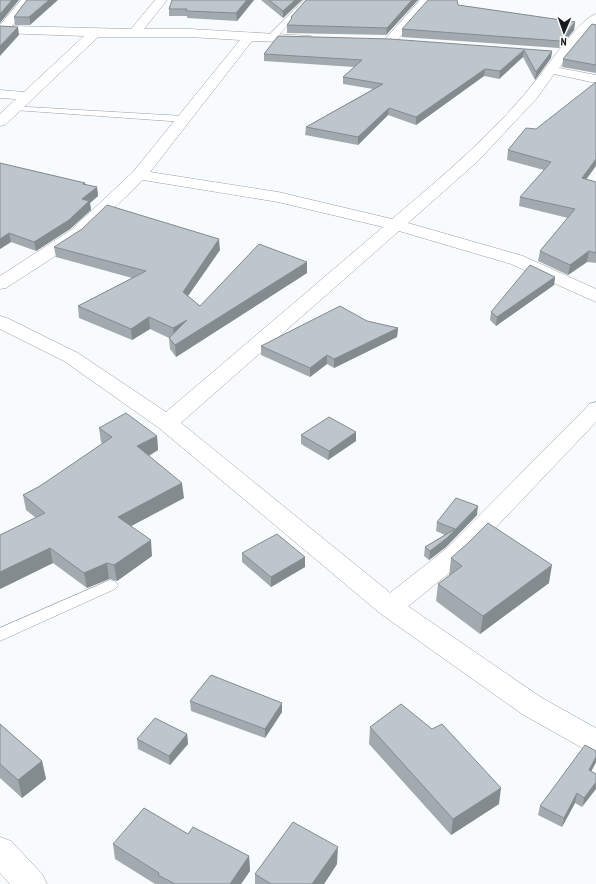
<svg xmlns="http://www.w3.org/2000/svg" width="596" height="884" viewBox="0 0 596 884" font-family="'PT Sans Narrow',sans-serif">
  <style>
    .lines { fill: none; stroke-linecap: round; stroke-linejoin: round }
    .lane-casing { stroke: #989ea6; stroke-width: 1 }
    .street-casing { stroke: #989ea6; stroke-width: 1 }
    .secondary-casing { stroke: #989ea6; stroke-width: 1 }
    .lane { fill: #fff; fill-rule: evenodd }
    .street { fill: #fff; fill-rule: evenodd }
    .secondary { fill: #fff; fill-rule: evenodd }
    .wall { fill: #a2aaaf }
    .shaded-wall { fill: #848b8f }
    .building { fill: #bcc6cc; stroke: #848b8f }
  </style>
  <rect width="100%" height="100%" fill="#f8fbfe"/>
  <g class="lines">
    <defs>
      <path id="lane" d="M304 0H311L274 40H268V36Z
        M11 106 184 116 188 119 184 122 14 110 10 108Z
        M110 580 115 581 118 585 115 589 0 641V628Z"/>
      <path id="street" d="M21 0H33L12 26 131 29 155 0H167L144 29H190L311 36 313 39 311 42 307 43 252 41 150 172 278 192 392 219C445 174 498 130 541 74 551 61 581 18 596 14V24L559 68 596 75V83L554 74 537 98 478 161 408 223 523 256 596 289V302L511 264 399 231 175 428 167 429 159 428 156 423 159 418 383 227 278 202 143 180 83 238 6 288 0 289V276L71 230 133 172 240 40 190 37H98L5 125 0 126V114L16 99 0 98V90L24 92 84 36 0 33V25Z
        M420 0H432L394 44H386L384 41 386 38Z
        M596 402V422L465 560 399 614 390 616 381 614 377 607 381 600 447 548 585 409 589 404Z
        M0 837 11 841 42 874 47 884H10L0 873Z"/>
      <path id="secondary" d="M0 316 7 318 78 353 175 418 399 600 542 698 596 728V754L586 750 522 714 381 614 159 428 64 361 0 329Z"/>
    </defs>
    <use href="#lane" class="lane-casing"/>
    <use href="#street" class="street-casing"/>
    <use href="#secondary" class="secondary-casing"/>
    <use href="#lane" class="lane"/>
    <use href="#street" class="street"/>
    <use href="#secondary" class="secondary"/>
  </g>
  <path class="wall" d="M27 0 30 25H15L14 17Z
    M172 0H254L237 21 187 18V16H169V9Z
    M261 0H302L283 18Z
    M306 0H418L386 35 287 33V25L291 21V17Z
    M458 5 575 22 574 30 559 48 402 37V29Z
    M596 25V73L562 67 563 59Z
    M278 36 552 51 551 58 535 80 523 57 499 79 484 76 416 125 388 115 358 145 305 135 306 127 373 89 343 84V77L354 67 264 61V54Z
    M526 128 586 180 596 182V263L587 262 568 275 538 261 540 251 568 218 519 206 520 197 544 170 507 160 508 150Z
    M0 163 85 183 86 185 97 187 98 196 90 203 91 210 70 229 36 251 11 242 0 249Z
    M54 247 220 250 188 296 200 306 307 262V273L176 357 170 349 169 338 150 329 132 340 79 318 78 306 132 278 56 257Z
    M555 277 554 285 496 326 490 320 491 312Z
    M367 321 398 328 397 337 334 368 327 364 310 377 261 355V346Z
    M99 428 157 436 158 450 149 456 184 498 131 526 152 556 117 581 109 579 87 588 53 563 0 589V535L36 518 26 510 23 495 40 486 103 444 101 442Z
    M356 432V441L328 460 301 444V435Z
    M477 515 446 547 429 560 424 556 425 547 445 535 436 531 437 522Z
    M242 553 305 567 271 587 242 562Z
    M451 558 549 583 480 634 436 601 438 584 449 576Z
    M190 701 282 712 265 738 191 711Z
    M0 724 42 761 46 779 22 798 0 778Z
    M370 727 499 804 451 835 369 744Z
    M187 734 188 744 170 765 138 749 137 739Z
    M596 751V762L591 771 582 807 575 803 562 827 538 815 540 806Z
    M188 834 249 856 250 871 241 884H155L115 859 113 844Z
    M337 864 324 884H255V874Z"/>
  <path class="shaded-wall" d="M12 0H19L0 23V14Z
    M49 0H58L30 25 29 17Z
    M247 0H254L237 21 236 13Z
    M295 0H302L283 18V11Z
    M412 0H418L386 35 387 28Z
    M575 22 574 30 559 48 560 41Z
    M18 27 19 35 0 56V46Z
    M524 50 523 57 499 79 500 71Z
    M552 51 551 58 535 80 536 72Z
    M485 69 484 76 416 125V117Z
    M389 108 388 115 358 145V137Z
    M596 159V166L580 188 582 178Z
    M97 187 98 196 90 203 91 210 70 229 36 251 34 242 82 199Z
    M9 233 11 242 0 249V239Z
    M219 239 220 250 183 303V292Z
    M589 251 587 262 568 275 570 265Z
    M307 262V273L176 357 175 345Z
    M555 277 554 285 496 326 497 317Z
    M149 317 150 329 132 340 131 329Z
    M187 320 174 340 173 328Z
    M398 328 397 337 334 368V359Z
    M327 355V364L310 377V368Z
    M356 432V441L328 460 329 451Z
    M157 436 158 450 139 461 137 446Z
    M182 483 184 498 120 532 118 517Z
    M478 506 477 515 446 547 429 560 430 551 447 538Z
    M151 540 152 556 117 581 114 565Z
    M50 548 53 563 0 589V572Z
    M305 557V567L271 587V577Z
    M107 563 109 579 87 588 84 573Z
    M552 565 549 583 480 634 483 616Z
    M282 703V712L265 738V729Z
    M187 734 188 744 170 765 169 756Z
    M596 757V762L587 780 589 770Z
    M42 761 46 779 22 798 18 780Z
    M596 782V789L582 807 584 798Z
    M501 788 499 804 451 835 453 819Z
    M577 793 575 803 562 827 564 818Z
    M338 847 337 864 324 884H312Z
    M249 856 250 871 241 884H230Z"/>
  <path class="building" d="M0 0H12L0 14Z
    M27 0H49L29 17H14Z
    M172 0H247L236 13 186 11 187 9H169Z
    M269 0H295L283 11Z
    M306 0H412L387 28 287 25 292 18 291 17Z
    M428 0H457L458 5 575 22 560 41 402 29Z
    M592 24 596 25V65L563 59Z
    M0 26 18 27 0 46Z
    M278 36 390 39 552 51 536 72 524 50 500 71 485 69 416 117 389 108 358 137 306 127 383 84 343 77 362 60 264 54Z
    M596 82V159L582 178 596 182V253L589 251 570 265 540 251 575 209 520 197 551 162 508 150 526 128 536 129Z
    M0 163 85 183 83 184 97 187 82 199 89 201 69 220 34 242 9 233 0 239Z
    M107 205 219 239 183 292 200 306 259 244 307 262 175 345 169 338 187 320 173 328 149 317 131 329 78 306 146 271 54 247 82 229Z
    M530 265 555 277 497 317 491 312Z
    M340 306 367 321 398 328 334 359 327 355 310 368 261 346Z
    M126 413 157 436 137 446 182 483 118 517 151 540 114 565 107 563 84 573 50 548 0 572V535L45 513 23 495 40 486 112 437 99 428Z
    M329 417 356 432 329 451 301 435Z
    M456 498 478 506 447 538 430 551 425 547 455 529 437 522Z
    M488 523 552 565 483 616 438 584 462 566 451 558 468 543Z
    M277 534 305 557 271 577 242 553Z
    M211 675 282 703 265 729 190 701Z
    M401 704 432 729 442 724 501 788 453 819 370 727Z
    M155 718 187 734 169 756 137 739Z
    M0 724 42 761 18 780 0 764Z
    M585 745 596 751V757L589 770 596 774V782L584 798 577 793 564 818 540 806Z
    M144 808 188 834 193 827 249 856 230 884H175L158 875 159 873 113 844Z
    M293 822 338 847 312 884H271L255 874Z"/>
  <g transform="translate(564 32) rotate(182)" stroke="#ffffff" stroke-width="3" paint-order="stroke">
  <path d="M0-3L7 15L0 10L-7 15Z" fill="#191b1e"/>
  <text y="-6" font-size="11" font-weight="bold" text-anchor="middle" fill="#191b1e">N</text>
  </g>
</svg>
